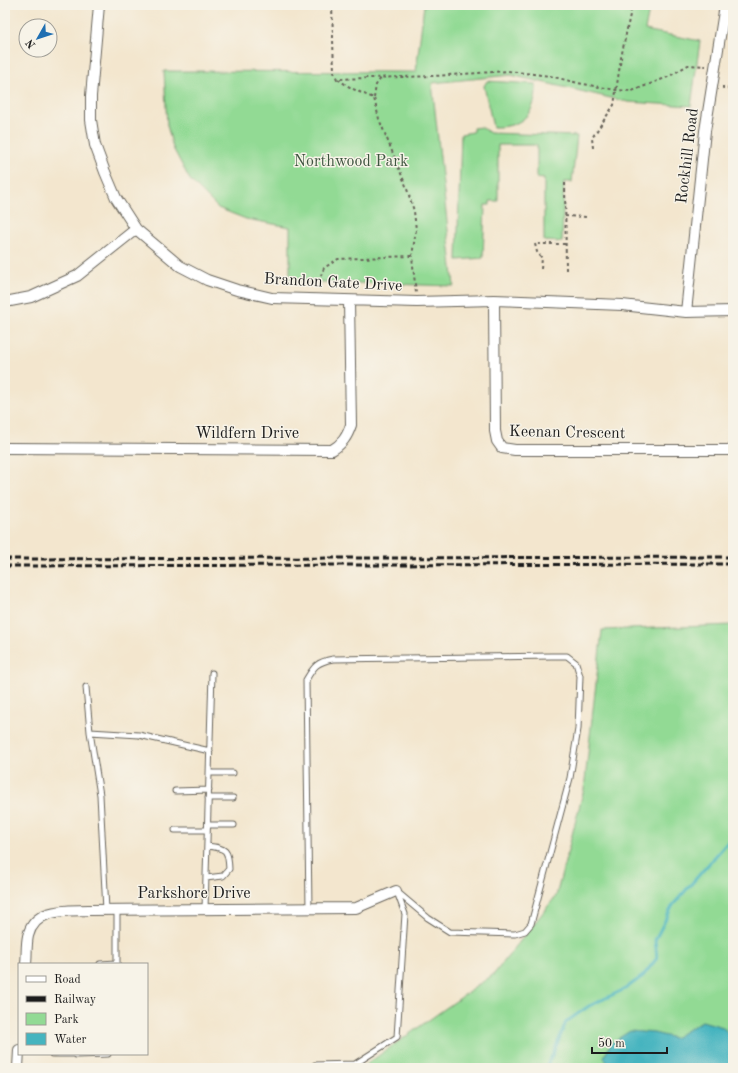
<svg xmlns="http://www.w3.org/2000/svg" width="738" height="1073" viewBox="0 0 738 1073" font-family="'Old Standard TT',serif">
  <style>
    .green { fill: #92da94; stroke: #577b58 }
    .water { fill: #45b4bf; stroke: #30686e }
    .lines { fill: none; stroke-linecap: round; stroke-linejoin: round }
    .stream { stroke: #45b4bf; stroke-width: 3 }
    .lane-casing { stroke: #67635a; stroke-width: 7 }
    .street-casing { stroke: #67635a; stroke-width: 12 }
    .path { stroke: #67635a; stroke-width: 2; stroke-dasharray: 3 3; stroke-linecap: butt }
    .lane { stroke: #fff; stroke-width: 5 }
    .street { stroke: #fff; stroke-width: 10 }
    .rail { stroke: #1c1c1c; stroke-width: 3; stroke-dasharray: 6 3; stroke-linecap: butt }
    .labels { text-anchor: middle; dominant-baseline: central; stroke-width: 3; stroke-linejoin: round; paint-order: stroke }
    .street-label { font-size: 16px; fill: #1c1c1c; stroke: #f7f3e8 }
    .park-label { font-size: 16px; fill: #3f5540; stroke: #f7f3e8 }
  </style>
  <rect width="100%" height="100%" fill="#f7f3e8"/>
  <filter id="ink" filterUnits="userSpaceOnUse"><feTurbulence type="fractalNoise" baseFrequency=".025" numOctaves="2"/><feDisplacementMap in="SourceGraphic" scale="8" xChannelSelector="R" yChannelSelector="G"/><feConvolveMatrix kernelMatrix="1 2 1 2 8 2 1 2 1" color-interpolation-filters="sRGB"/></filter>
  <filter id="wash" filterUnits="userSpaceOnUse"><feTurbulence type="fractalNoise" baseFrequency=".012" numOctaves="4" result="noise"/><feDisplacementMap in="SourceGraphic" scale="16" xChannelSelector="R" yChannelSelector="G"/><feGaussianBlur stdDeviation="0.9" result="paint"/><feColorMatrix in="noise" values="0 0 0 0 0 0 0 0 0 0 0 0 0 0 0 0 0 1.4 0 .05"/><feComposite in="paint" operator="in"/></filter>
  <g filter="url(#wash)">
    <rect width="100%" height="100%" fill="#f3e6ce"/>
    <path class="green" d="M424 5H650L645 30 700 41 691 106 628 102 511 75 432 83 454 286 290 281V227L246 219 218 208 190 180 173 148 167 125 164 71 416 72Z
      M487 81 536 84C537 113 522 128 493 127L484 86Z
      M481 127 490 133 577 136 572 182H564L562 242 544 241V179L537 178V145H498V201H490V205H485L483 258 457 260 461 134 473 132V128Z
      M733 625V1068H361L494 974 556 896 584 789 602 630Z"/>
    <path class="water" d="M702 1021 723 1027 733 1040V1068H610L604 1057 611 1043 630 1031 654 1033 674 1038Z"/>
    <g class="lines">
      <path class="stream" d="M546 1068 553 1054 566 1022 589 1006 625 989 643 976 657 958 655 940 673 905 733 836"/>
    </g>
  </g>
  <g filter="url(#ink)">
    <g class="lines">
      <defs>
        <path id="lane" d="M86 687 90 732
          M209 773H233
          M175 791 209 790
          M208 798H233
          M208 825H234
          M175 830H207
          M206 878 223 876 229 869C228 850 227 848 207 846
          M205 909 212 673
          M309 909 306 680C314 666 317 662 333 659L551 656H567L576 663 580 676 578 729 570 778 531 924 525 931 515 934 450 932 428 918 396 891
          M106 910 100 795 90 732 139 735 210 751
          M100 964 117 963V910
          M52 1054H76
          M76 1055 108 1054
          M315 1065 355 1064 397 1037 405 914 397 892"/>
        <path id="street" d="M99 5 91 96V120L95 145 105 172 116 198 136 229 180 266 207 280 237 290 272 298 417 302 494 300 622 305 686 312 733 311
          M494 300 495 431 497 441 502 448 515 450H733
          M5 302 31 297 77 276 136 229
          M686 312 705 131 725 5
          M5 448 332 450C342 444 347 437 351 425L349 301
          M26 964C27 955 26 945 28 936 35 907 67 911 89 910L356 908 396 891
          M18 1068 19 1050"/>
      </defs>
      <use href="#lane" class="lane-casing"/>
      <use href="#street" class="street-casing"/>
      <path class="path" d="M332 5 334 72 337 79 434 76 508 71 550 76 578 83 616 90 632 91 668 77 688 65 706 66
        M338 79C349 88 361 93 374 98L379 119 406 186 414 211 416 230 412 256 416 293
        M723 86V88L733 89
        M374 98 376 85 381 78
        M593 148 592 138 614 105 621 58 632 5
        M565 183 566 270
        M565 216 588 217
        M541 269 542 258 537 252 535 244H565
        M319 288 320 278 324 268 338 259 411 256"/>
      <use href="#lane" class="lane"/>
      <use href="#street" class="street"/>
      <path class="rail" d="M5 559 733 557
        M5 566 733 564"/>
    </g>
  </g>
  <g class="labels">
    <g class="street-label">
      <text transform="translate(688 156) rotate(-83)">Rockhill Road</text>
      <text transform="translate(333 283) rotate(3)">Brandon Gate Drive</text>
      <text transform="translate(567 433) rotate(1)">Keenan Crescent</text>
      <text x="247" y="434">Wildfern Drive</text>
      <text x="194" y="894">Parkshore Drive</text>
    </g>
    <g class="park-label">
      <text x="351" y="162">Northwood Park</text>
    </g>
  </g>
  <rect width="738" height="1073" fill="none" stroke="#f7f3e8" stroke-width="20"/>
  <rect x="18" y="963" width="130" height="92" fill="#f7f3e8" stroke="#9f9d96"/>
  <rect x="26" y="976" width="20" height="6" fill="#ffffff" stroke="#9f9d96"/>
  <text x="54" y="983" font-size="12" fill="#1c1c1c">Road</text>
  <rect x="26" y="996" width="20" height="6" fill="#1c1c1c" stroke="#9f9d96"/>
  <text x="54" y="1003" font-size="12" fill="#1c1c1c">Railway</text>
  <rect x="26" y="1013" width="20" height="12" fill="#92da94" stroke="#9f9d96"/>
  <text x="54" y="1023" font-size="12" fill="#1c1c1c">Park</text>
  <rect x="26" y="1033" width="20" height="12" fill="#45b4bf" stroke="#9f9d96"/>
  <text x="54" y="1043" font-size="12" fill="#1c1c1c">Water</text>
  <g transform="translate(38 38) rotate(231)"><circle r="19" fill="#f7f3e8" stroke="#9f9d96"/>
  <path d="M0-3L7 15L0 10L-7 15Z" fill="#1f6fb2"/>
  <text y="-6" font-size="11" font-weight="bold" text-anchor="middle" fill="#1c1c1c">N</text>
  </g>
  <path d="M592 1047v6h75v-6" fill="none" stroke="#1c1c1c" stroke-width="2"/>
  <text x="598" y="1047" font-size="12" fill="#1c1c1c" stroke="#f7f3e8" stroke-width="3" paint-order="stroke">50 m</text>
</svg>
